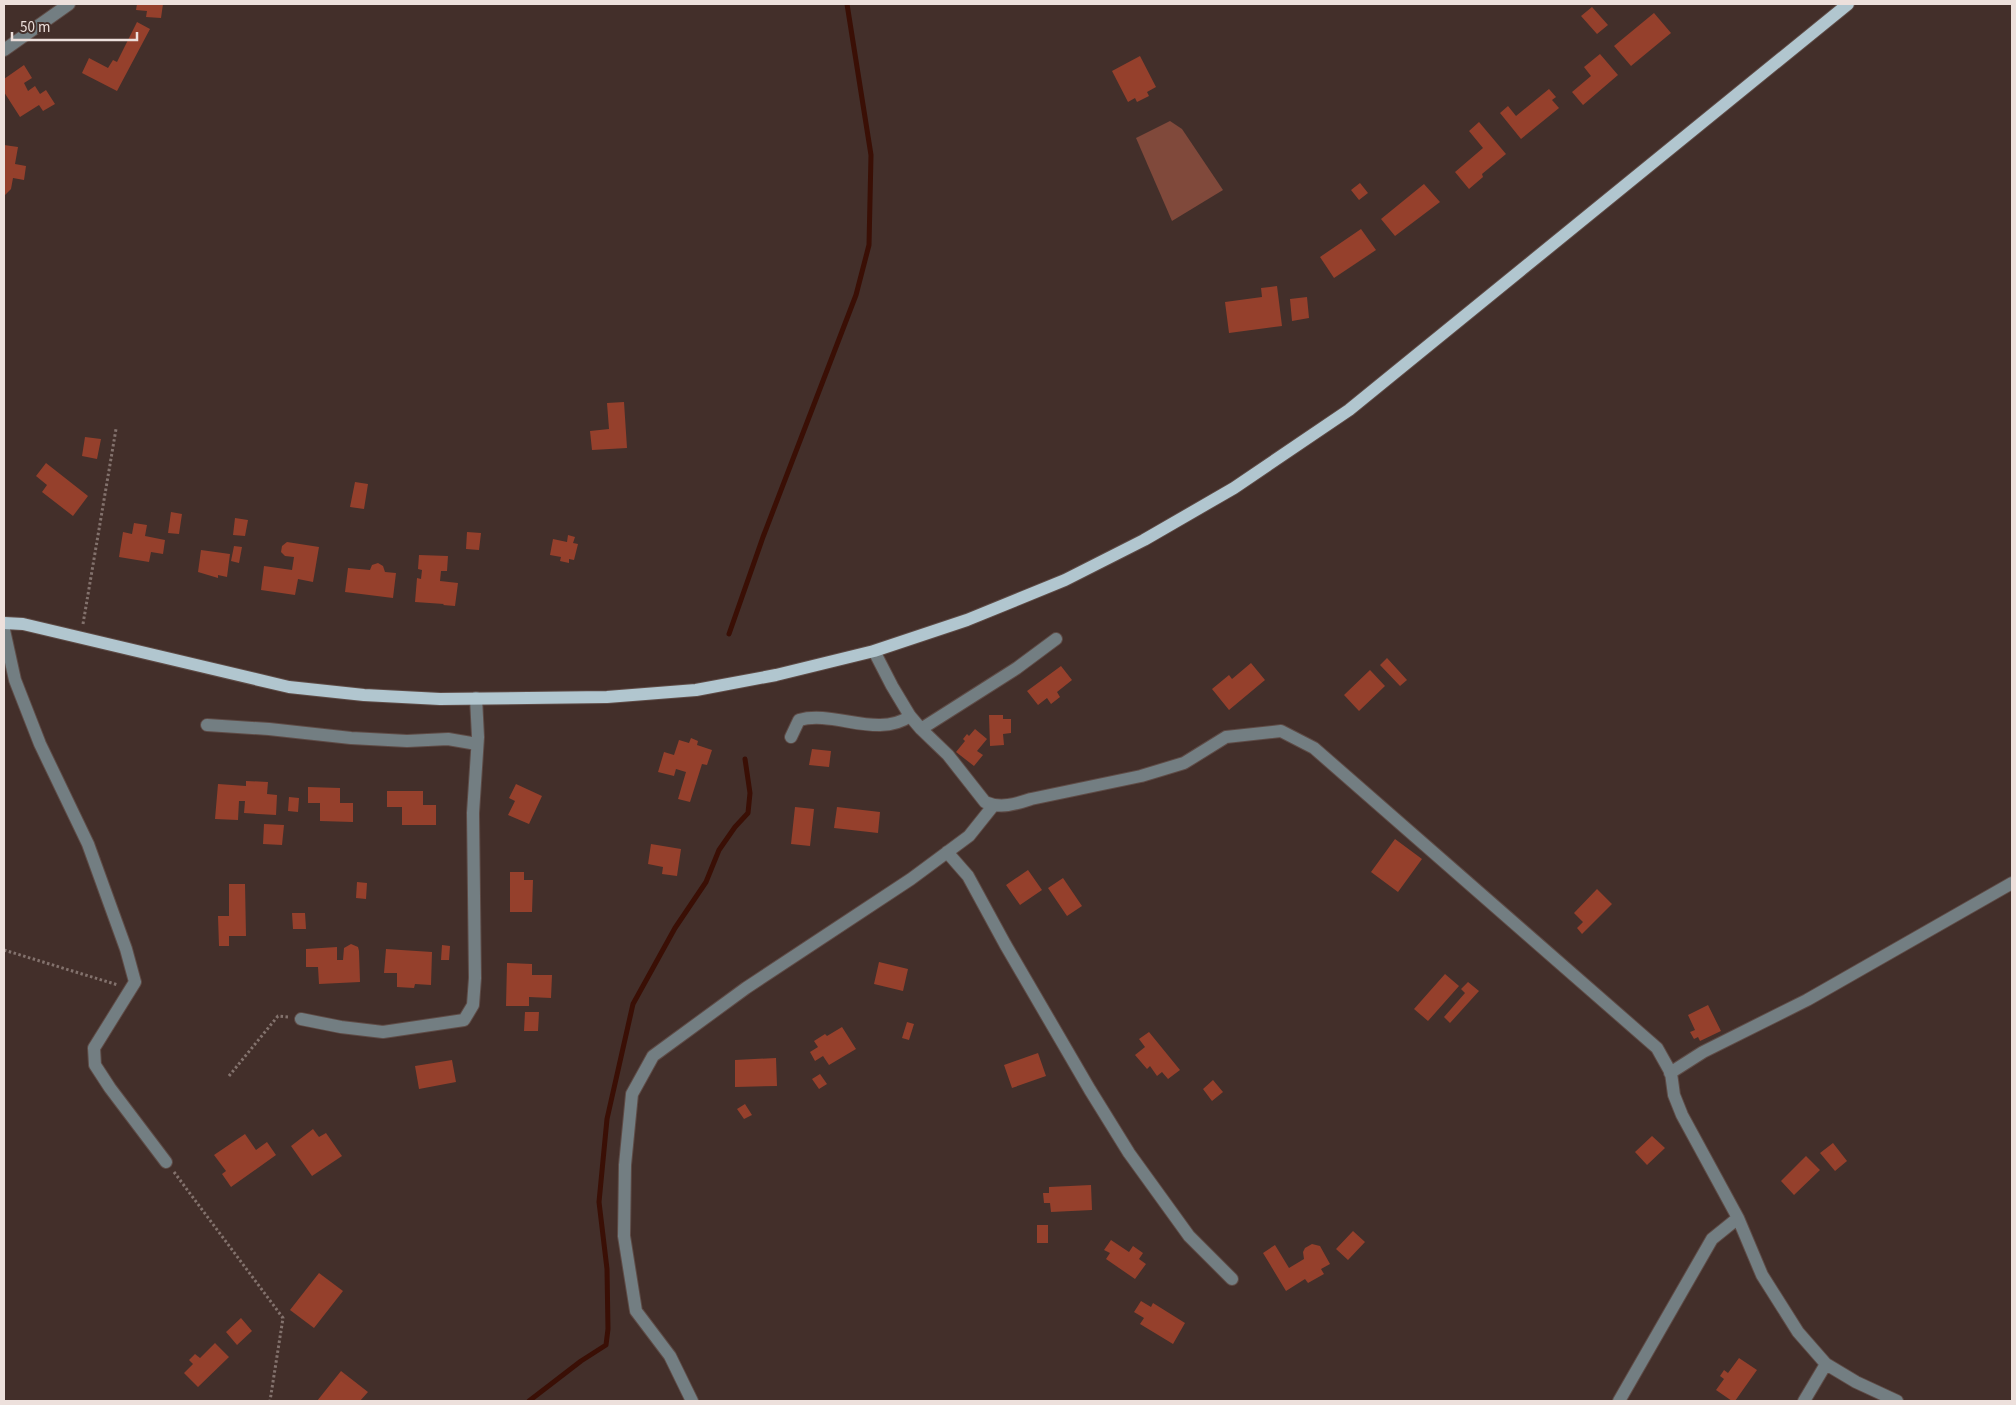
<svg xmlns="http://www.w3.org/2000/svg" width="2016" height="1405" viewBox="0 0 2016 1405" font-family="'Source Sans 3',sans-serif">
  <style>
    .green { fill: #80493b }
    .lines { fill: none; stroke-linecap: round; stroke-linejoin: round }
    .stream { stroke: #3a0f05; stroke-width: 5 }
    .building { fill: #95402c }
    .minor-casing { stroke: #5e4b46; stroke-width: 14 }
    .major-casing { stroke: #5e4b46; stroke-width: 14 }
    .path { stroke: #83726d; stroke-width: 3; stroke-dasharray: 2.5 2.5; stroke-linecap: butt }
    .minor { stroke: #737e82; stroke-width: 12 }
    .major { stroke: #b1c6cf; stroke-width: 12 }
  </style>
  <rect width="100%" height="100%" fill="#432f2a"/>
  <path class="green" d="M1170 121 1182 129 1223 190 1172 221 1136 138Z"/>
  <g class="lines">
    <path class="stream" d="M729 634 763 537 856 295 869 245 871 155 847 4
      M529 1401 581 1361 606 1345 608 1329 607 1269 599 1202 607 1119 633 1004 675 928 706 882 719 850 735 827 748 813 750 793 745 759"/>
  </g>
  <path class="building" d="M137 4H163L161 18 146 17 147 11 136 10Z
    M1592 7 1608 25 1597 34 1581 16Z
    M1654 13 1671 33 1631 66 1614 46Z
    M137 22 150 29 117 91 82 73 89 58 108 68 113 60 117 62Z
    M1600 54 1618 75 1583 105 1572 92 1591 76 1584 67Z
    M1140 56 1156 87 1147 92 1149 96 1137 102 1135 98 1128 102 1112 71Z
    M24 65 32 78 24 83 28 91 35 86 40 94 46 90 55 104 43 111 39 105 20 117 4 92V79Z
    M1549 89 1556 97 1552 100 1559 108 1521 139 1500 113 1508 106 1516 116Z
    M1479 122 1506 154 1482 174 1483 177 1469 189 1455 172 1483 148 1469 131Z
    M4 145 18 147 15 164 26 166 24 180 13 178 11 189 4 196Z
    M1360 183 1368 193 1359 200 1351 190Z
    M1424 184 1440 202 1395 236 1381 219Z
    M1361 229 1376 250 1334 278 1320 257Z
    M1277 286 1282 326 1229 333 1225 302 1262 297 1261 288Z
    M1307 297 1309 318 1292 321 1290 299Z
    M624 402 627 448 592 450 590 431 609 429 607 403Z
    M85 437 101 439 97 459 82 456Z
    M46 463 88 496 73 516 42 492 47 485 36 476Z
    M355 482 368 484 364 509 350 507Z
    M171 512 182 514 179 534 168 533Z
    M235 518 248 520 245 536 233 535Z
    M134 523 147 525 145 536 165 540 163 554 151 552 149 562 119 557 123 532 132 534Z
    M467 532 481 533 479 550 466 549Z
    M568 535 575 537 573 543 578 544 574 560 569 559V563L560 561 561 557 550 555 553 539 567 542Z
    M287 542 319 547 313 582 298 579 295 595 261 590 264 566 292 570 294 557 285 556 281 552 282 546Z
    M234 546 242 547 239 563 231 561Z
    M201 550 230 554 227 577 218 575V578L198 572Z
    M419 555 448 556 447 571H441L440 581 458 583 455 606 443 605 444 604 415 602 417 578 421 579 422 570 418 569Z
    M378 563 383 566 385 572 396 573 393 598 345 592 348 568 370 570 372 565Z
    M1387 658 1407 680 1400 686 1380 665Z
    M1251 663 1265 680 1229 710 1212 689 1229 675 1232 679Z
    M1061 666 1072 680 1057 692 1060 697 1051 704 1047 698 1038 705 1027 691Z
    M1370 670 1385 686 1359 711 1344 695Z
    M989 715H1003V719H1011V733L1003 734 1004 745 990 746Z
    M975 729 987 739 977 751 983 755 974 766 956 752 965 741 963 739 967 734 969 736Z
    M691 738 698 741 697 745 712 750 707 765 702 764 690 802 678 799 686 772 676 769 674 776 658 772 664 752 674 755 679 740 689 743Z
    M812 749 831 751 829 767 809 765Z
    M246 781 268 782 267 794 277 795 276 815 244 813 245 801H239L238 820 215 819 218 784 246 786Z
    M516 784 542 796 529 824 508 815 515 801 509 798Z
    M308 787 340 788V803H353V822L320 821V803H308Z
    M387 791H423V805H436V825H402V807H387Z
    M289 797 299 798 298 812 288 811Z
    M795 807 814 809 810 846 791 844Z
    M837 807 880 812 878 833 834 828Z
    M264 824 284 825 282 845 263 844Z
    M1395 839 1422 859 1398 892 1371 872Z
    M651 844 681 849 677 876 662 874 663 867 648 864Z
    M1028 870 1042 890 1020 905 1006 885Z
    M510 872H524V880H533L532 912H510Z
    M1063 878 1082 906 1067 916 1048 888Z
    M357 882 367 883 366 899 356 898Z
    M229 884H245L246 936H229V946H219L218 916H229Z
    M1597 889 1612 904 1582 934 1577 928 1583 922 1574 913Z
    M292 913H305L306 929H293Z
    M351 944 358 947 359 951 360 982 319 984 318 967H306V949L337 947V960H343L344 948Z
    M442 945 450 946 449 960H441Z
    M386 949 432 952 431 985 415 984 414 988 397 987V973H384Z
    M879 962 908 969 903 991 874 984Z
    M507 963 532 964V975H552L551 998 529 997V1006H506Z
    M1445 974 1459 986 1428 1021 1414 1009Z
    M1468 982 1479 991 1450 1023 1444 1017 1465 993 1461 989Z
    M1708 1005 1721 1031 1700 1041 1698 1037 1694 1039 1690 1032 1695 1030 1688 1015Z
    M525 1012H539L538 1031H524Z
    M907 1022 914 1024 909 1040 902 1038Z
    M842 1027 856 1049 829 1065 823 1056 815 1061 810 1052 818 1047 814 1041 825 1034 827 1036Z
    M1149 1032 1180 1070 1168 1079 1162 1072 1157 1076 1150 1066 1147 1069 1135 1055 1145 1047 1139 1039Z
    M1038 1053 1046 1076 1012 1088 1004 1065Z
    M776 1058 777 1086 735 1087V1060Z
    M452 1060 456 1082 419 1089 415 1066Z
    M820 1074 827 1084 819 1089 812 1079Z
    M1213 1080 1223 1092 1212 1101 1203 1089Z
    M745 1104 752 1115 744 1119 737 1109Z
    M313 1129 319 1137 326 1133 342 1156 312 1176 291 1146Z
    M245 1134 256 1150 267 1142 276 1155 231 1187 222 1174 226 1171 214 1155Z
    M1652 1136 1665 1148 1647 1165 1635 1152Z
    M1833 1143 1847 1161 1835 1171 1820 1153Z
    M1806 1156 1820 1170 1794 1195 1781 1181Z
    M1091 1185 1092 1210 1051 1212 1050 1203H1044L1043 1193H1049V1187Z
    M1037 1225H1048V1243H1037Z
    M1353 1231 1365 1242 1348 1260 1336 1249Z
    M1111 1240 1129 1252 1133 1246 1143 1253 1139 1259 1146 1264 1135 1279 1106 1259 1110 1253 1104 1250Z
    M1312 1244 1320 1246 1330 1264 1321 1269 1324 1274 1308 1283 1305 1279 1286 1291 1263 1253 1275 1245 1289 1268 1304 1259 1303 1252 1305 1248Z
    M319 1273 343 1291 314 1328 290 1310Z
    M1141 1301 1151 1307 1153 1303 1185 1323 1173 1344 1140 1324 1144 1318 1134 1312Z
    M241 1318 252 1331 237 1345 226 1332Z
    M215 1343 229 1357 198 1387 184 1373 193 1364 189 1360 195 1354 200 1358Z
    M1739 1358 1757 1370 1735 1401H1732L1716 1390 1724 1379 1720 1376 1724 1370 1728 1373Z
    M341 1371 368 1392 360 1401H317Z"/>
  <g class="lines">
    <defs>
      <path id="minor" d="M4 50 69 4
        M4 630 15 680 40 744 88 844 126 949 135 982 94 1048 95 1065 110 1088 166 1162
        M874 651 892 686 910 716 921 729 948 755 985 802C1000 809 1016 804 1031 799L1141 776 1184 763 1226 737 1281 731 1314 748 1657 1048 1671 1073 1674 1095 1682 1115 1738 1218 1762 1275 1798 1332 1826 1364 1856 1382 1897 1401
        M207 725 269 729 351 738 407 741 448 739 477 744
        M921 729 1017 668 1056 639
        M791 737 799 720C834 710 878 739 910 716
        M947 852 968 876 1005 944 1090 1090 1129 1153 1189 1236 1232 1279
        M301 1019 341 1027 383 1032 464 1020 473 1005 475 978 473 813 478 737 476 698
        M1670 1073 1703 1052 1807 1000 2012 883
        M692 1401 670 1356 636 1311 624 1236 625 1165 632 1094 653 1056 746 988 911 879 969 836 993 806
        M1619 1401 1712 1239 1738 1218
        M1804 1401 1826 1364"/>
      <path id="major" d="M4 623 23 624 289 687 364 695 440 699 607 697 696 690 776 675 874 651 967 620 1065 580 1144 540 1234 488 1349 410 1848 4"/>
    </defs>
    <use href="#minor" class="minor-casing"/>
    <use href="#major" class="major-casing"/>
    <path class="path" d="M83 624 116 429
      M4 950 118 985
      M229 1076 278 1016 289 1017
      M174 1172 283 1318 270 1401"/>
    <use href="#minor" class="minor"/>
    <use href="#major" class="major"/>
  </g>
  <rect width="2016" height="1405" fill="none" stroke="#ede0dc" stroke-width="10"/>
  <path d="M12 32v8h125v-8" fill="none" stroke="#ede0dc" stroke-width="2.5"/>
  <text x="20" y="32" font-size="15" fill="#ede0dc" stroke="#432f2a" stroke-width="4" paint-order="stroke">50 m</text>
</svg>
